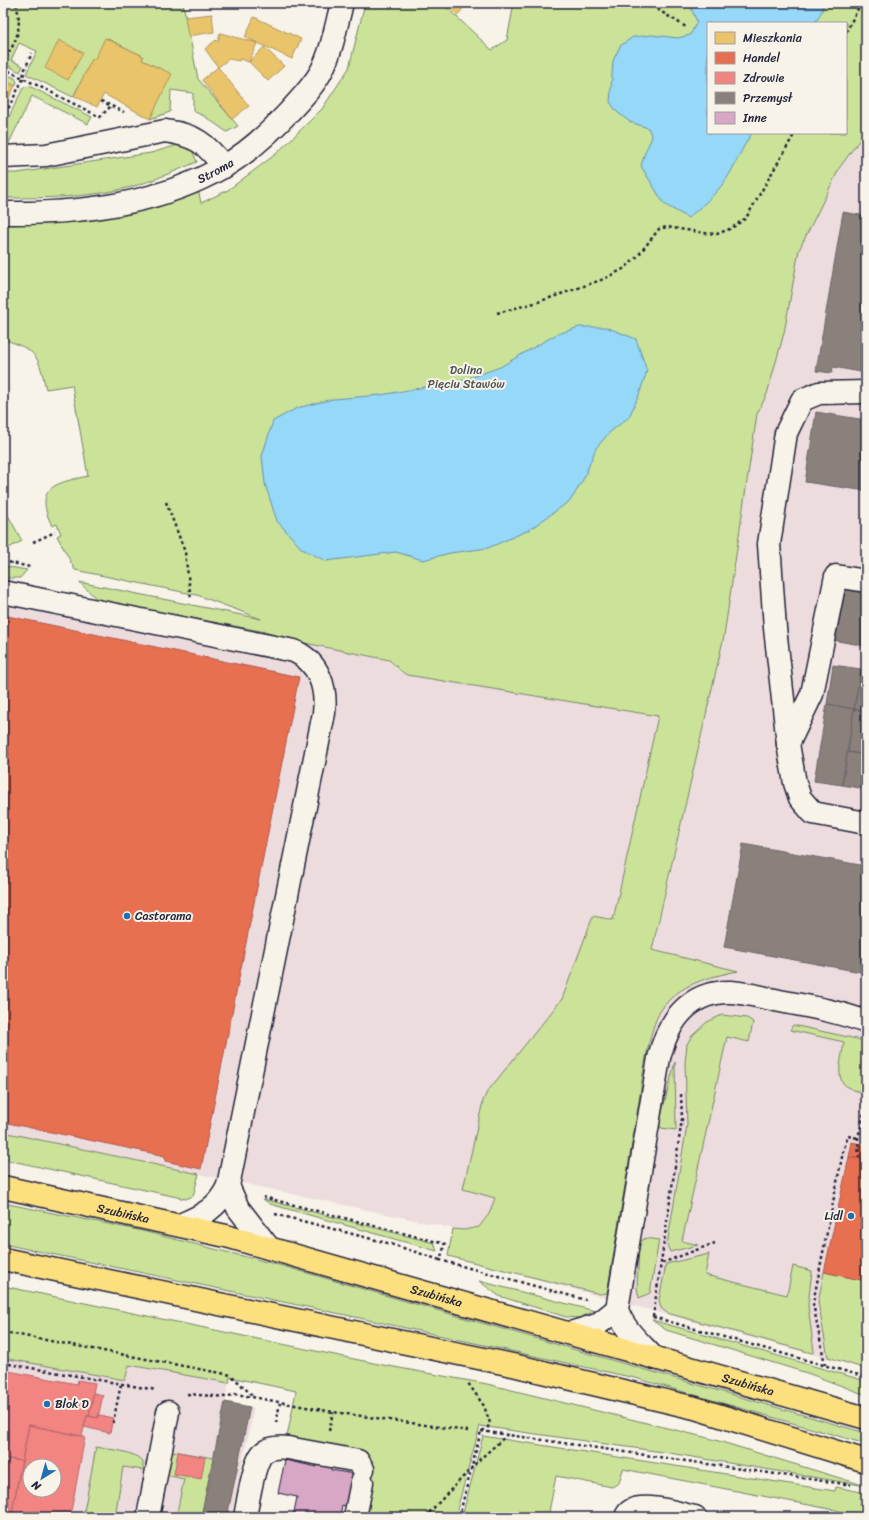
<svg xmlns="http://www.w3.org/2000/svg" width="869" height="1520" viewBox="0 0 869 1520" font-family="Sriracha,sans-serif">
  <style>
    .built { fill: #eddcde; fill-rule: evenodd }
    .green { fill: #cbe398; stroke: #76826a; fill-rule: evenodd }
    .water { fill: #96d8f8; stroke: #688fac }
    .homes { fill: #e9c46a; stroke: #ad935c }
    .shops { fill: #e76f51; stroke: #ac584a }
    .health { fill: #f28482; stroke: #b4676d; fill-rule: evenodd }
    .industry { fill: #8a817c; stroke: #6b6468 }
    .building { fill: #d7a7c5; stroke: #22223b }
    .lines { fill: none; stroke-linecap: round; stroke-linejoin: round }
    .minor-casing { stroke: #22223b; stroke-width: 25 }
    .major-casing { stroke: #22223b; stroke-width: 25 }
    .path { stroke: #22223b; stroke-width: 2.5; stroke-dasharray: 3 3; stroke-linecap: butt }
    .minor { stroke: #f7f3e8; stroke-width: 22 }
    .major { stroke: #fce080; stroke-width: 22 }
    .poi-dot { fill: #1f6fb2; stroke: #f7f3e8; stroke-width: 1.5 }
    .labels { text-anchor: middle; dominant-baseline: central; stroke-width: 4; stroke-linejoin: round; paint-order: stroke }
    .street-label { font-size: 12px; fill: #22223b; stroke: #f7f3e8 }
    .park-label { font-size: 12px; fill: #4c5252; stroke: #f7f3e8 }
    .poi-label { font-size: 12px; fill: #22223b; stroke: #f7f3e8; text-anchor: start }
  </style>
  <rect width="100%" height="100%" fill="#f7f3e8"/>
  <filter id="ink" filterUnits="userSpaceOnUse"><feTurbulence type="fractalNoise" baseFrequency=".025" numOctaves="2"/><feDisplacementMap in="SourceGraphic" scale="8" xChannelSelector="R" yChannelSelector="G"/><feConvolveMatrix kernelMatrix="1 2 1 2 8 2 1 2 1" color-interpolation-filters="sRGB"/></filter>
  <g filter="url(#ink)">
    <path class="built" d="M866 131V1369L525 1276 563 1045 653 950 724 636 752 437 769 347 795 258 840 167Z
      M3 578 98 600 389 660 400 672 407 675 658 716 613 920 593 916 489 1214 479 1227 464 1230 456 1229 3 1132Z
      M3 1335 230 1377 225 1402 254 1408 231 1517H3ZM30 1466H54V1490H30Z"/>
    <path class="green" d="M3 3H183L198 79 238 126 227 132 204 116 193 111V93L171 90 170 112 150 119 171 74 142 60 143 56 106 38 95 59 92 60 73 97 26 74 37 51 19 43 11 60 23 66 20 72 3 63Z
      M365 3H442L492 50 507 40 514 3H866V131L840 167 799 250 784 333 767 394 757 414 724 636 652 950 738 971C709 977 678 984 661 1010 648 1030 642 1082 638 1107 628 1169 617 1231 607 1293L600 1294 448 1256 453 1229 464 1230 479 1227 489 1214 495 1198 463 1189 483 1101 487 1092 562 999 593 916 613 920 658 716 407 675C399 671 396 665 389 660L270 636 271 633 98 600 79 582 261 619 197 595 75 570 57 536 61 534 57 524 52 526C33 487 55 483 88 476L72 385 46 389C38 355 38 351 3 339V213L196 180 201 203 228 190 276 154 322 109 349 68ZM708 23H846V133H708Z
      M3 73 15 78 17 82 15 86 3 80Z
      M29 86 92 117 88 124 32 96 7 147H3V129L23 88Z
      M178 145 191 148 197 162C175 171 153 181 131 187 89 198 46 198 3 198V173H17L151 153Z
      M3 506 22 541 3 551Z
      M3 566 27 570 20 578H4Z
      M722 1015 747 1018 753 1022 749 1042 727 1037 682 1241 698 1245 670 1252 667 1245 687 1125 685 1063 687 1044 692 1036 707 1022Z
      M793 1025 866 1041V1072L862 1092C830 1087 841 1065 844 1042L790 1030Z
      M675 1062 676 1130 661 1128 659 1124Z
      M3 1132 199 1174 193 1196 186 1199 3 1159Z
      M263 1199 434 1243 437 1251 270 1204Z
      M3 1203 138 1230 283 1266 866 1433V1444L635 1378 346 1315 3 1244Z
      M646 1238 659 1240 650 1293 639 1298 637 1288 639 1246 641 1241Z
      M709 1254 705 1275 787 1295 793 1266 812 1271 808 1305 814 1352 812 1353 667 1313 661 1308 659 1300 666 1264Z
      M824 1272 866 1281V1369L828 1357 818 1302Z
      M479 1281 595 1311 579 1318 566 1317 499 1296Z
      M3 1286 383 1365 487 1384 712 1439 866 1486 669 1453 480 1426 455 1517H360L368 1477 287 1437 296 1391 230 1377 229 1383 129 1365 125 1380 3 1358Z
      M652 1320 866 1381V1395L810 1374 666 1330Z
      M483 1436 835 1491 836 1487 866 1493V1516L623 1469 619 1483 612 1487 556 1476 548 1517H462Z
      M96 1447C110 1450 134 1450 143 1462V1470L123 1467 115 1517H83Z
      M173 1451 213 1458 201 1517H176L184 1479 166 1475 170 1454Z"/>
    <path class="water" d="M689 3H824L822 11 815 23H708V133H752C741 149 735 167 725 181 714 196 701 207 688 218L664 204 641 166 645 152 652 137 648 128 630 122 617 112 610 102 613 61 620 46 633 37 652 35 678 38 690 35 697 22Z
      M579 327H606L636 339 647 371 639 395 629 417 610 432 596 448 584 478 571 500 529 530 488 548 450 553 423 560 396 552 326 561 302 549 277 521 265 484 262 456 273 421 297 408 333 399 381 395 464 380 500 367 555 335Z"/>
    <path class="homes" d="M286 3H311L310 9Z
      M444 3H467L458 15Z
      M212 14 214 32 188 36 185 17Z
      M254 17 301 39 292 59 245 37Z
      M220 33 257 43 249 62 240 59 239 61 229 59 218 67 205 49 216 40 218 42Z
      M105 38 143 56 142 60 172 74 150 119 104 94 97 107 74 96 92 59H95Z
      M59 40 83 53 68 80 45 68Z
      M264 47 284 66 268 81 249 62Z
      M218 67 249 106 232 119 202 80Z
      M3 80 15 86 3 109Z"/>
    <path class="shops" d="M3 615 299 677 201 1169 165 1161V1156L3 1122Z
      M852 1142 866 1145V1160L849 1157Z
      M849 1157 866 1160V1281L824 1272Z"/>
    <path class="health" d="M3 1370 77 1384 78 1380 95 1383 89 1416H87L82 1436 29 1425 22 1461 3 1458Z
      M94 1393 103 1395 98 1418 89 1416Z
      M99 1415 113 1418 110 1433 84 1427 87 1416 98 1418Z
      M29 1425 85 1437 70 1517H11ZM30 1466H54V1490H30Z
      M178 1452 205 1457 201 1479 174 1474Z
      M8 1459 22 1461 11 1517H3V1483Z"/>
    <path class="industry" d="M843 212 866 216V373L833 367 832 373 816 371Z
      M816 412 866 420V491L805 482Z
      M841 588 866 593V646L832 640Z
      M833 665 861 669 854 709 827 704Z
      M861 669 866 670V711L854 709Z
      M827 704 854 709 842 785 814 781Z
      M854 709 866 711V755L848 752Z
      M848 752 866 755V789L842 785Z
      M743 844 866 866V973L724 947Z
      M225 1402 250 1407 227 1517H201Z"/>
    <path class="building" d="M285 1460 317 1467 318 1462 332 1465 331 1470 354 1474 347 1507 342 1505 340 1517H293L297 1497 278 1493Z"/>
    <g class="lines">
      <defs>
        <g id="minor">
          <path d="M3 157 46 155 165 131C195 135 206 143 224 167"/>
          <path id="s1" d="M3 213C77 214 158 205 223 167 246 154 268 134 286 115 299 101 312 88 321 72 332 51 336 26 342 3"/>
          <path d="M866 392 819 393 802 400 786 433 769 544 775 628 788 744 795 783 800 798 813 813 866 823"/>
          <path d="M3 592 294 651C319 662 327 688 324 713L228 1186C218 1208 202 1216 180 1225"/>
          <path d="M788 744 812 694 836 576 866 581"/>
          <path d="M228 1186 238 1208 269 1248"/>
          <path d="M570 1333 597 1325 617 1309"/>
          <path d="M652 1356C639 1342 622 1327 617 1309L659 1058C668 1021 689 991 731 992 749 993 768 999 785 1002 812 1007 840 1012 866 1022"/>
          <path d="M148 1517 168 1412"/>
          <path d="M245 1517C248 1502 253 1465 262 1454 269 1447 279 1447 288 1448L358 1461 363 1469"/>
          <path d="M355 1517 362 1482"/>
          <path d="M626 1517C632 1498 681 1514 695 1517"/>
        </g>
        <g id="major">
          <path id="s2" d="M3 1187 226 1236 866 1418"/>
          <path d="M3 1259 517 1366 695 1408 866 1461"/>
        </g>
      </defs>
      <use href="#minor" class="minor-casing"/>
      <use href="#major" class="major-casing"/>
      <path class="path" d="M647 3 686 27
        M846 32 861 3
        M3 63C16 41 23 30 16 3
        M3 68 100 117 111 106
        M101 101 124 112
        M3 119 23 79 24 71 32 53
        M497 313 538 302 604 279 625 268 637 257 659 229 667 227 705 233 717 234 732 228 746 218 795 133
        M166 502 185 552 191 600
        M33 542 55 532
        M3 561 30 567
        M859 1158 858 1138 866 1104
        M263 1197 445 1244 440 1260 586 1300
        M275 1214 391 1244 440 1260
        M662 1263 715 1243
        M653 1317 866 1377
        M653 1317 682 1119 681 1094
        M3 1332 231 1375 254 1397
        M3 1363 156 1390
        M825 1365 813 1303 843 1152 848 1136 858 1138
        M187 1394 226 1397 236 1394 333 1412 468 1431
        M113 1423 121 1384
        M276 1423 280 1403
        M329 1431 333 1412
        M481 1431 851 1485
        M425 1517 480 1459 506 1436
        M459 1517 481 1431 487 1429 490 1423 484 1406 468 1383"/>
      <use href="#minor" class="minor"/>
      <use href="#major" class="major"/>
    </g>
  </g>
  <g class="poi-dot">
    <circle cx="127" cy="916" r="4"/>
    <circle cx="851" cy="1216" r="4"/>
    <circle cx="47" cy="1404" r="4"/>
  </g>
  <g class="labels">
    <g class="street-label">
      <text stroke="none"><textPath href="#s1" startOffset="219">Stroma</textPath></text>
      <text stroke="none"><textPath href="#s2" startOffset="123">Szubińska</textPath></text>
      <text stroke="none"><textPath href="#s2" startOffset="447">Szubińska</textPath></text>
      <text stroke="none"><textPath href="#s2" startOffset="771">Szubińska</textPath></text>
    </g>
    <g class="park-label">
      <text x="466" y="370">Dolina<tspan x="466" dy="14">Pięciu Stawów</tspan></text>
    </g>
    <g class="poi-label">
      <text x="135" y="916">Castorama</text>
      <text x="843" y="1216" text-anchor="end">Lidl</text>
      <text x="55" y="1404">Blok D</text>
    </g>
  </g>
  <rect width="869" height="1520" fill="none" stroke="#f7f3e8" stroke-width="16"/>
  <rect x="8" y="8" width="853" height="1504" fill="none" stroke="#22223b" stroke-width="1.5" filter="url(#ink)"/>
  <rect x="707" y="22" width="140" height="112" fill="#f7f3e8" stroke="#a29fa3"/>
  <rect x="715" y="32" width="20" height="12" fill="#e9c46a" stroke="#a29fa3"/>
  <text x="743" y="42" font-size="12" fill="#22223b">Mieszkania</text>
  <rect x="715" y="52" width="20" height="12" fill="#e76f51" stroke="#a29fa3"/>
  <text x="743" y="62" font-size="12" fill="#22223b">Handel</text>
  <rect x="715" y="72" width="20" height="12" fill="#f28482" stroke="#a29fa3"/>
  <text x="743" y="82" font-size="12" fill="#22223b">Zdrowie</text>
  <rect x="715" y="92" width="20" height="12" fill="#8a817c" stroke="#a29fa3"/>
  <text x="743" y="102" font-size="12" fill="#22223b">Przemysł</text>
  <rect x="715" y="112" width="20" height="12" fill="#d7a7c5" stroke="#a29fa3"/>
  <text x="743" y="122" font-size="12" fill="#22223b">Inne</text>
  <g transform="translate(42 1478) rotate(217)"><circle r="19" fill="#f7f3e8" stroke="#a29fa3"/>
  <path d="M0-3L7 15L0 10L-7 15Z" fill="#1f6fb2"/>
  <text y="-6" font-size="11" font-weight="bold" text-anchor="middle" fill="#22223b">N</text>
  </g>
</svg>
